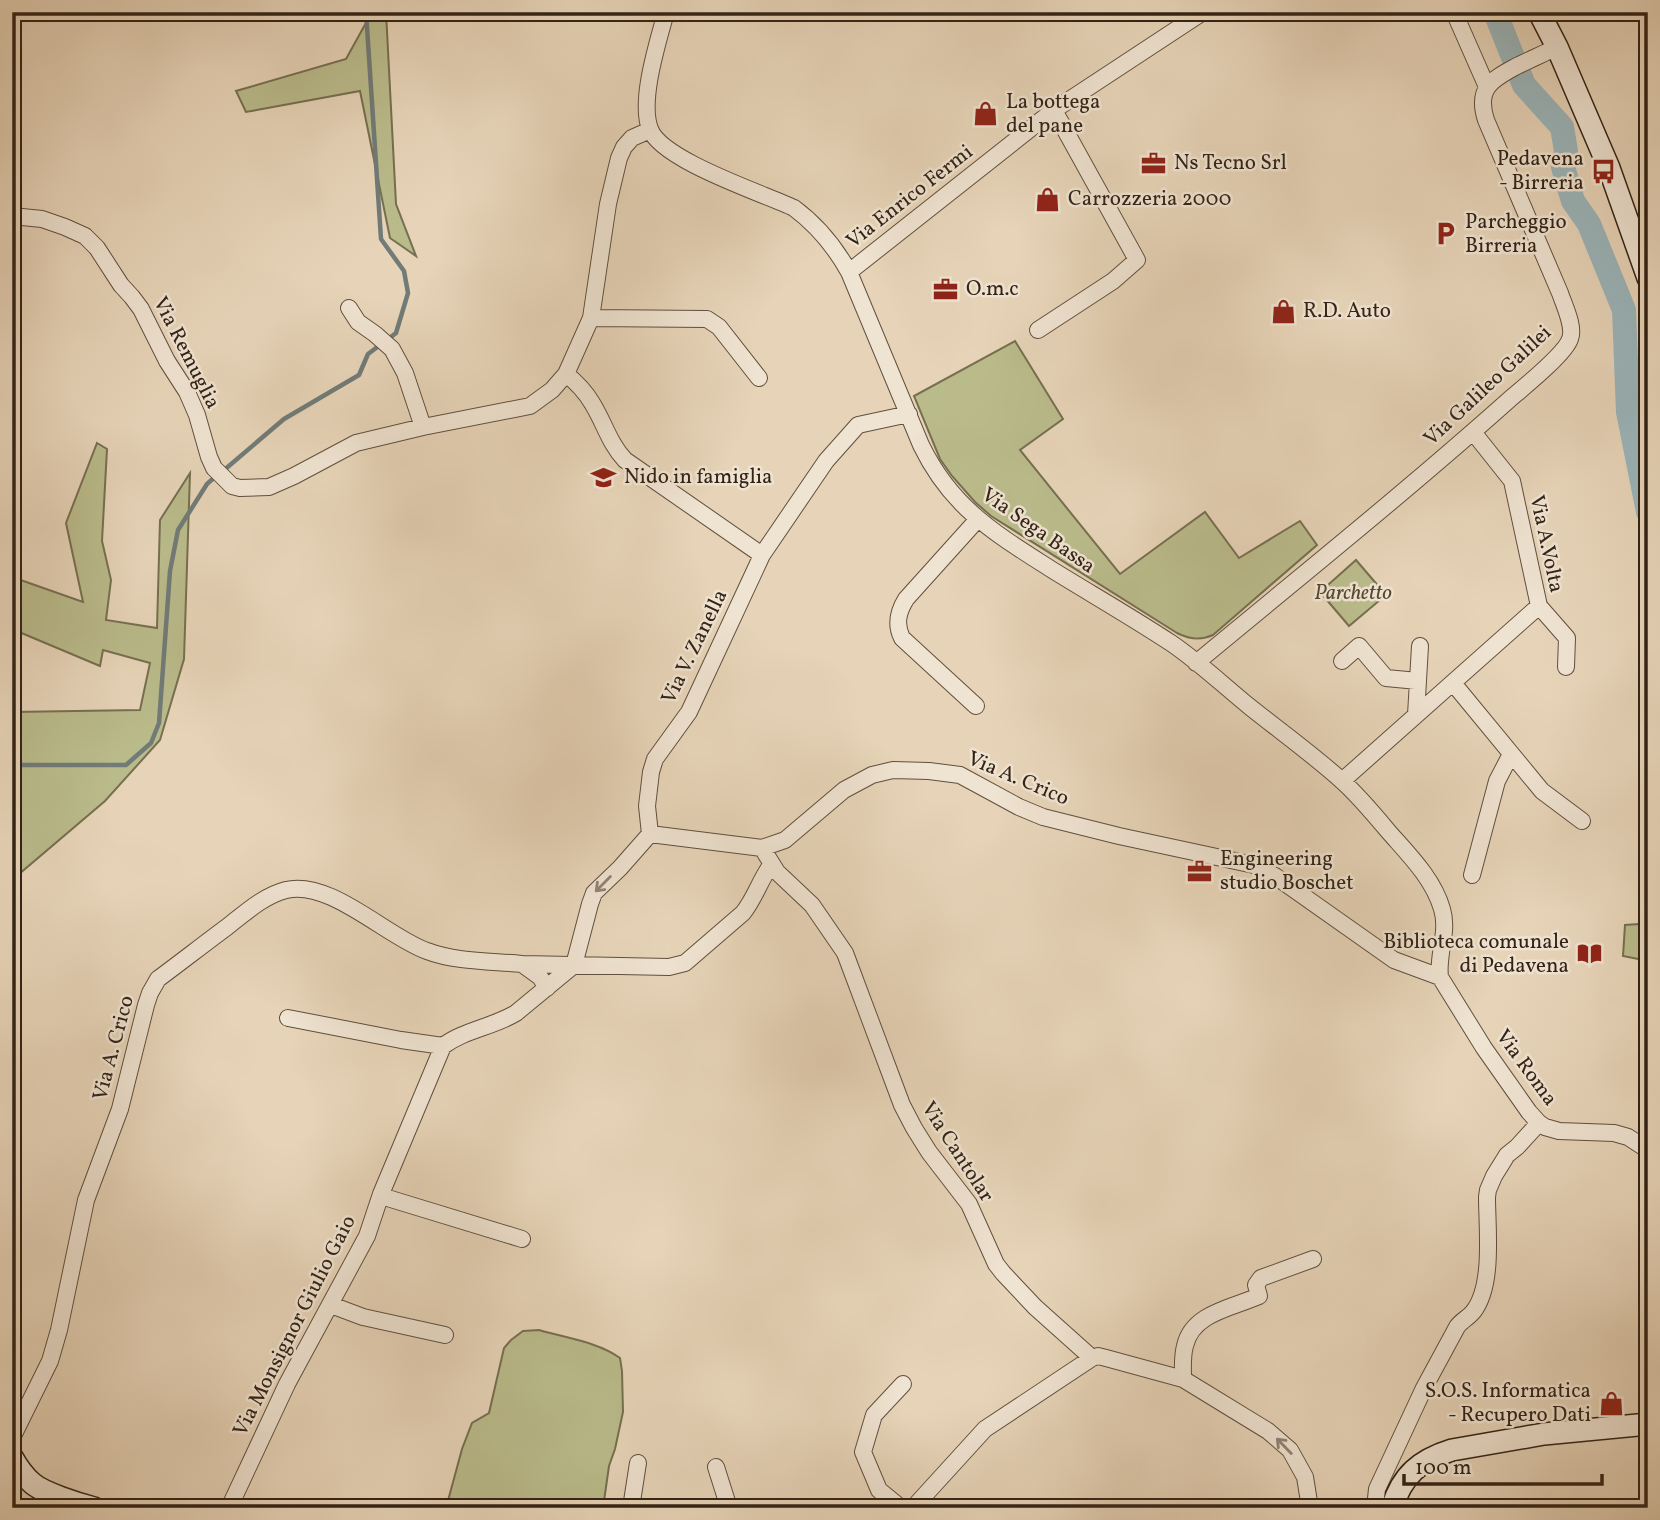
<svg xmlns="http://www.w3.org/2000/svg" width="1660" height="1520" viewBox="0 0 1660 1520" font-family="Vollkorn,serif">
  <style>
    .green { fill: #babb8b; stroke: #766f50; stroke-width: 2 }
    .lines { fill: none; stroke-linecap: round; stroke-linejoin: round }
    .stream { stroke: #717b78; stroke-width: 4.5 }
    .river { stroke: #9bb5ba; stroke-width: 24 }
    .minor-casing { stroke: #604f3e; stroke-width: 18 }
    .secondary-casing { stroke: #332316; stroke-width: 24 }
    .minor { stroke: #efe3d1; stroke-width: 16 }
    .secondary { stroke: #efe3d1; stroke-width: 21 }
    .oneway { stroke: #918374 }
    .labels { text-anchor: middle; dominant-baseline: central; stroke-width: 5; stroke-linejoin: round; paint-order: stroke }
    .poi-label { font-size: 21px; fill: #332316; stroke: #efe3d1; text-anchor: start }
    .street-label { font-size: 21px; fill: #332316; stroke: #efe3d1 }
    .park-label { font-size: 21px; font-style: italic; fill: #554933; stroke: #efe3d1 }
  </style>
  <rect width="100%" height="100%" fill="#e7d4b8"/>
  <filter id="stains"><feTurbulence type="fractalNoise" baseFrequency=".00286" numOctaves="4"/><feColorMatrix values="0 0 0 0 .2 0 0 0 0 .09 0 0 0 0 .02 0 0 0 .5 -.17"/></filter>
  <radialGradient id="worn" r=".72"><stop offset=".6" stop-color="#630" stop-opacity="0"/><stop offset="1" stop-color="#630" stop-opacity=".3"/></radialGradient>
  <path class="green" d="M372 12H386L396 204 416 256 390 238 360 91 246 112 236 91 346 59Z
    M1015 341 1063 419 1020 450 1120 574 1205 512 1239 558 1300 521 1317 545 1213 635C1200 641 1189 639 1177 633L991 516 975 502 952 476 940 459 914 396Z
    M97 443 107 449 102 541 111 580 106 620 157 628 160 520 190 473 184 659 160 740 105 801 12 880V712L140 710 150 663 103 650 100 666 12 629V577L83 602 66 523Z
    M1356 560 1386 595 1349 626 1320 592Z
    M1639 924 1648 929V961L1623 956 1625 925Z
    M539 1330C566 1338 598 1342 620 1358L622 1371 623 1412 615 1449 609 1466 603 1508H446L462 1449 472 1423 489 1413 504 1348 511 1340 523 1331Z"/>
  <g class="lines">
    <path class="stream" d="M366 12 381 239 404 271 408 293 396 333 387 340
      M223 471 284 419 359 375 368 354 380 345
      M12 765H126L151 743 159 723 170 571 178 530 207 484 216 476"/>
    <path class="river" d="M1495 12 1524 85 1562 127 1566 151 1563 167 1573 201 1589 224 1624 310 1628 412 1648 512"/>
    <defs>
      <path id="minor" d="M666 12C658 42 639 100 650 129 661 160 762 193 794 208 817 225 835 247 849 272L921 445C952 509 996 534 1054 571 1093 595 1133 618 1171 643 1199 662 1224 686 1250 707 1280 731 1312 754 1341 780 1358 795 1373 813 1388 831 1408 854 1433 878 1442 909 1449 932 1437 954 1440 977L1484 1048 1529 1112 1539 1123 1545 1127 1559 1131 1614 1133 1628 1137 1648 1150
        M1454 12 1487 87
        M12 216 42 219 65 227 85 236 97 248 121 285 132 297 141 309 167 361 187 392 197 415 209 457 214 468 232 486 240 488 269 487 294 476 356 443 423 427 530 406 552 390 566 374 591 318 608 204 619 158 624 147 632 138 650 130
        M849 272 1054 110 1203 12
        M349 308 358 322 375 334 392 349 405 373 423 427
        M591 318 707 319 719 327 759 378
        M1038 330 1113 281 1137 260 1054 110
        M566 374C576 382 585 391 592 403 604 422 609 443 625 460L762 555
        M1539 606 1567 638 1566 667
        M1342 661 1359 646 1386 678 1418 681
        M1196 663C1301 576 1408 490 1510 399 1524 387 1565 354 1570 339 1575 327 1564 305 1560 293L1486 120C1476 89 1491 80 1515 67 1529 60 1543 54 1557 47
        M1453 683 1542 791 1582 821
        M976 706 902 638C895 624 898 612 906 599L978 519
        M1416 715 1420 646
        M1342 781 1539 606 1512 481 1473 432
        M650 834 762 848 785 840 844 790 872 775 893 770 929 771 960 775 1019 807 1043 817 1119 836 1254 865 1275 876 1394 960 1440 977
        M650 834 647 806 651 772 655 759 689 712 762 555 826 461 858 425 909 414
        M762 848 777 872 812 905 845 953 902 1105 914 1128 929 1152 969 1204 996 1264 1003 1273 1035 1307 1092 1358 1098 1356 1106 1358 1183 1379 1268 1431 1290 1450 1305 1477 1310 1508
        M1472 875 1497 781 1511 754
        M574 965 590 904 594 893 620 868 650 834
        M547 988 540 977 522 964 669 967 685 963 743 913C755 898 760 880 771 865
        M288 1018 401 1040 443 1046
        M381 1196 522 1239
        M331 1305 363 1317 445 1335
        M1183 1379C1183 1368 1182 1356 1185 1346 1192 1313 1232 1308 1259 1296L1256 1285 1261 1278 1313 1259
        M12 1438 50 1361 59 1330 86 1200 120 1109 146 1005 150 993 158 979C181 962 204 944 227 927 245 913 263 896 286 890 330 879 387 937 427 951 456 962 491 961 522 964
        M716 1467 729 1508
        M229 1508 287 1384 367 1236 381 1194 443 1046C464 1030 493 1027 516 1013L574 965
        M631 1508 638 1463
        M901 1508 879 1490 863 1452 874 1415 903 1384
        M913 1508 985 1429 1092 1358
        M1157 1508 1164 1507
        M1375 1508 1377 1489 1424 1388 1457 1327C1461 1321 1468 1318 1473 1312 1494 1286 1487 1229 1487 1197L1488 1190 1494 1176 1507 1155 1517 1147 1539 1123"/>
      <path id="secondary" d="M1539 12 1557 47 1609 168 1648 278
        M12 1457C17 1466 24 1476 32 1483 43 1493 79 1504 94 1508
        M1392 1508C1402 1475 1420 1460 1452 1450L1544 1434 1648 1424"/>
    </defs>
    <use href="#minor" class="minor-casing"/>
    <use href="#secondary" class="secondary-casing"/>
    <use href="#minor" class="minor"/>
    <use href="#secondary" class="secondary"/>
  </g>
  <defs><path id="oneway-shaft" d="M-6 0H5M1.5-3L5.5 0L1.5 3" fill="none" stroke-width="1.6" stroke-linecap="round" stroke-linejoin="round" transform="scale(1.75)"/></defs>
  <g class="oneway">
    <use href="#oneway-shaft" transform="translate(603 884) rotate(135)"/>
    <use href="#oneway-shaft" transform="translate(1284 1446) rotate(-134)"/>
  </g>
  <defs>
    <symbol id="shop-bare" viewBox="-9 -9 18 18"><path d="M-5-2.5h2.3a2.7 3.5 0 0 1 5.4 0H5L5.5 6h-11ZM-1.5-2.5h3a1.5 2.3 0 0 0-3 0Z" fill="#8f2418" stroke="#efe3d1" stroke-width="2.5" paint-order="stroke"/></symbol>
    <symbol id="office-bare" viewBox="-9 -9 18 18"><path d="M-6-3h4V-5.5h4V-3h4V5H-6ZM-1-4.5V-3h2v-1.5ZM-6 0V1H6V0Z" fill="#8f2418" stroke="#efe3d1" stroke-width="2.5" paint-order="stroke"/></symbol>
    <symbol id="bus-bare" viewBox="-9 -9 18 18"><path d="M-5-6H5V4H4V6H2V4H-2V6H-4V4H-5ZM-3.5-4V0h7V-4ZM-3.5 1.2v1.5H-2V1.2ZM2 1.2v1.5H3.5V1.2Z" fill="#8f2418" stroke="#efe3d1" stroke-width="2.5" paint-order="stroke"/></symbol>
    <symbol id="parking-bare" viewBox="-9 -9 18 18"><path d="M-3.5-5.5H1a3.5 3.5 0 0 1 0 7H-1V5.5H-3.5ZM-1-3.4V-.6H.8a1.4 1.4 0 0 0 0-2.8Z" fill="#8f2418" stroke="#efe3d1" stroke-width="2.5" paint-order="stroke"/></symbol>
    <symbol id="school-bare" viewBox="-9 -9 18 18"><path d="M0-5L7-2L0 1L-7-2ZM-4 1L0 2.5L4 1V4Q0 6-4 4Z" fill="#8f2418" stroke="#efe3d1" stroke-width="2.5" paint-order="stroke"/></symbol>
    <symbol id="library-bare" viewBox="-9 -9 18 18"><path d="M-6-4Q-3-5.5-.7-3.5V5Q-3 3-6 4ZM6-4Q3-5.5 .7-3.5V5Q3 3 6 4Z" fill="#8f2418" stroke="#efe3d1" stroke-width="2.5" paint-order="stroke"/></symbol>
  </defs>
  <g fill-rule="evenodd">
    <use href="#shop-bare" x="968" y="96" width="35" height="35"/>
    <use href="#office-bare" x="1136" y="146" width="35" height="35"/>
    <use href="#bus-bare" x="1586" y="154" width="35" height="35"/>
    <use href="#shop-bare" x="1030" y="182" width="35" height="35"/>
    <use href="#parking-bare" x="1428" y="216" width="35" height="35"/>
    <use href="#office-bare" x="928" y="272" width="35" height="35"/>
    <use href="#shop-bare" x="1266" y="294" width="35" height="35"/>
    <use href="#school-bare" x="586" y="460" width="35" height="35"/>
    <use href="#office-bare" x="1182" y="854" width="35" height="35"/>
    <use href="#library-bare" x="1572" y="936" width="35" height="35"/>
    <use href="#shop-bare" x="1594" y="1386" width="35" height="35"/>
  </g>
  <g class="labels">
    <g class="poi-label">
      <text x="1006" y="102">La bottega<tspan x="1006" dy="24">del pane</tspan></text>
      <text x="1584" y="159" text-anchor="end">Pedavena<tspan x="1584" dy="24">- Birreria</tspan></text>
      <text x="1174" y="163">Ns Tecno Srl</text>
      <text x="1068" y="199">Carrozzeria 2000</text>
      <text x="1465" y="222">Parcheggio<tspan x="1465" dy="24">Birreria</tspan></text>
      <text x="966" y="289">O.m.c</text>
      <text x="1303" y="311">R.D. Auto</text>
      <text x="624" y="477">Nido in famiglia</text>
      <text x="1220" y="859">Engineering<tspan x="1220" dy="24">studio Boschet</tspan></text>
      <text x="1569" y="942" text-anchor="end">Biblioteca comunale<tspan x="1569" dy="24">di Pedavena</tspan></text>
      <text x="1591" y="1391" text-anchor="end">S.O.S. Informatica<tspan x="1591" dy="24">- Recupero Dati</tspan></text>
    </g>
    <g class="street-label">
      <text transform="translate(910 197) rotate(-38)">Via Enrico Fermi</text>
      <text transform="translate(186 353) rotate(63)">Via Remuglia</text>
      <text transform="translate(1488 386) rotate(-43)">Via Galileo Galilei</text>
      <text transform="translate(1038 531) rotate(35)">Via Sega Bassa</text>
      <text transform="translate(1546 544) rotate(78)">Via A.Volta</text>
      <text transform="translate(695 647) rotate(-64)">Via V. Zanella</text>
      <text transform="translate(1018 779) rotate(23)">Via A. Crico</text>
      <text transform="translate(114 1048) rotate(-75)">Via A. Crico</text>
      <text transform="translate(1526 1068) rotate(54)">Via Roma</text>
      <text transform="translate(957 1152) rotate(57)">Via Cantolar</text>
      <text transform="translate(295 1326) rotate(-63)">Via Monsignor Giulio Gaio</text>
    </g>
    <g class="park-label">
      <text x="1353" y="593">Parchetto</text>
    </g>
  </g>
  <rect width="1660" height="1520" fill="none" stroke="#e7d4b8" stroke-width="42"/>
  <rect x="14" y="14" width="1632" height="1492" fill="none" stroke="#332316" stroke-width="3.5"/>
  <rect x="21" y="21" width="1618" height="1478" fill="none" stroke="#332316" stroke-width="2"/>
  <path d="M1404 1474v10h198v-10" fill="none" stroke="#332316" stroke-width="3.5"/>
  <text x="1415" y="1474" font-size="21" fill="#332316" stroke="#efe3d1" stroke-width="5" paint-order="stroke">100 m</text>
  <rect width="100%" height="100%" filter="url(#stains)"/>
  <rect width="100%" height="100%" fill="url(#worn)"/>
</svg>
